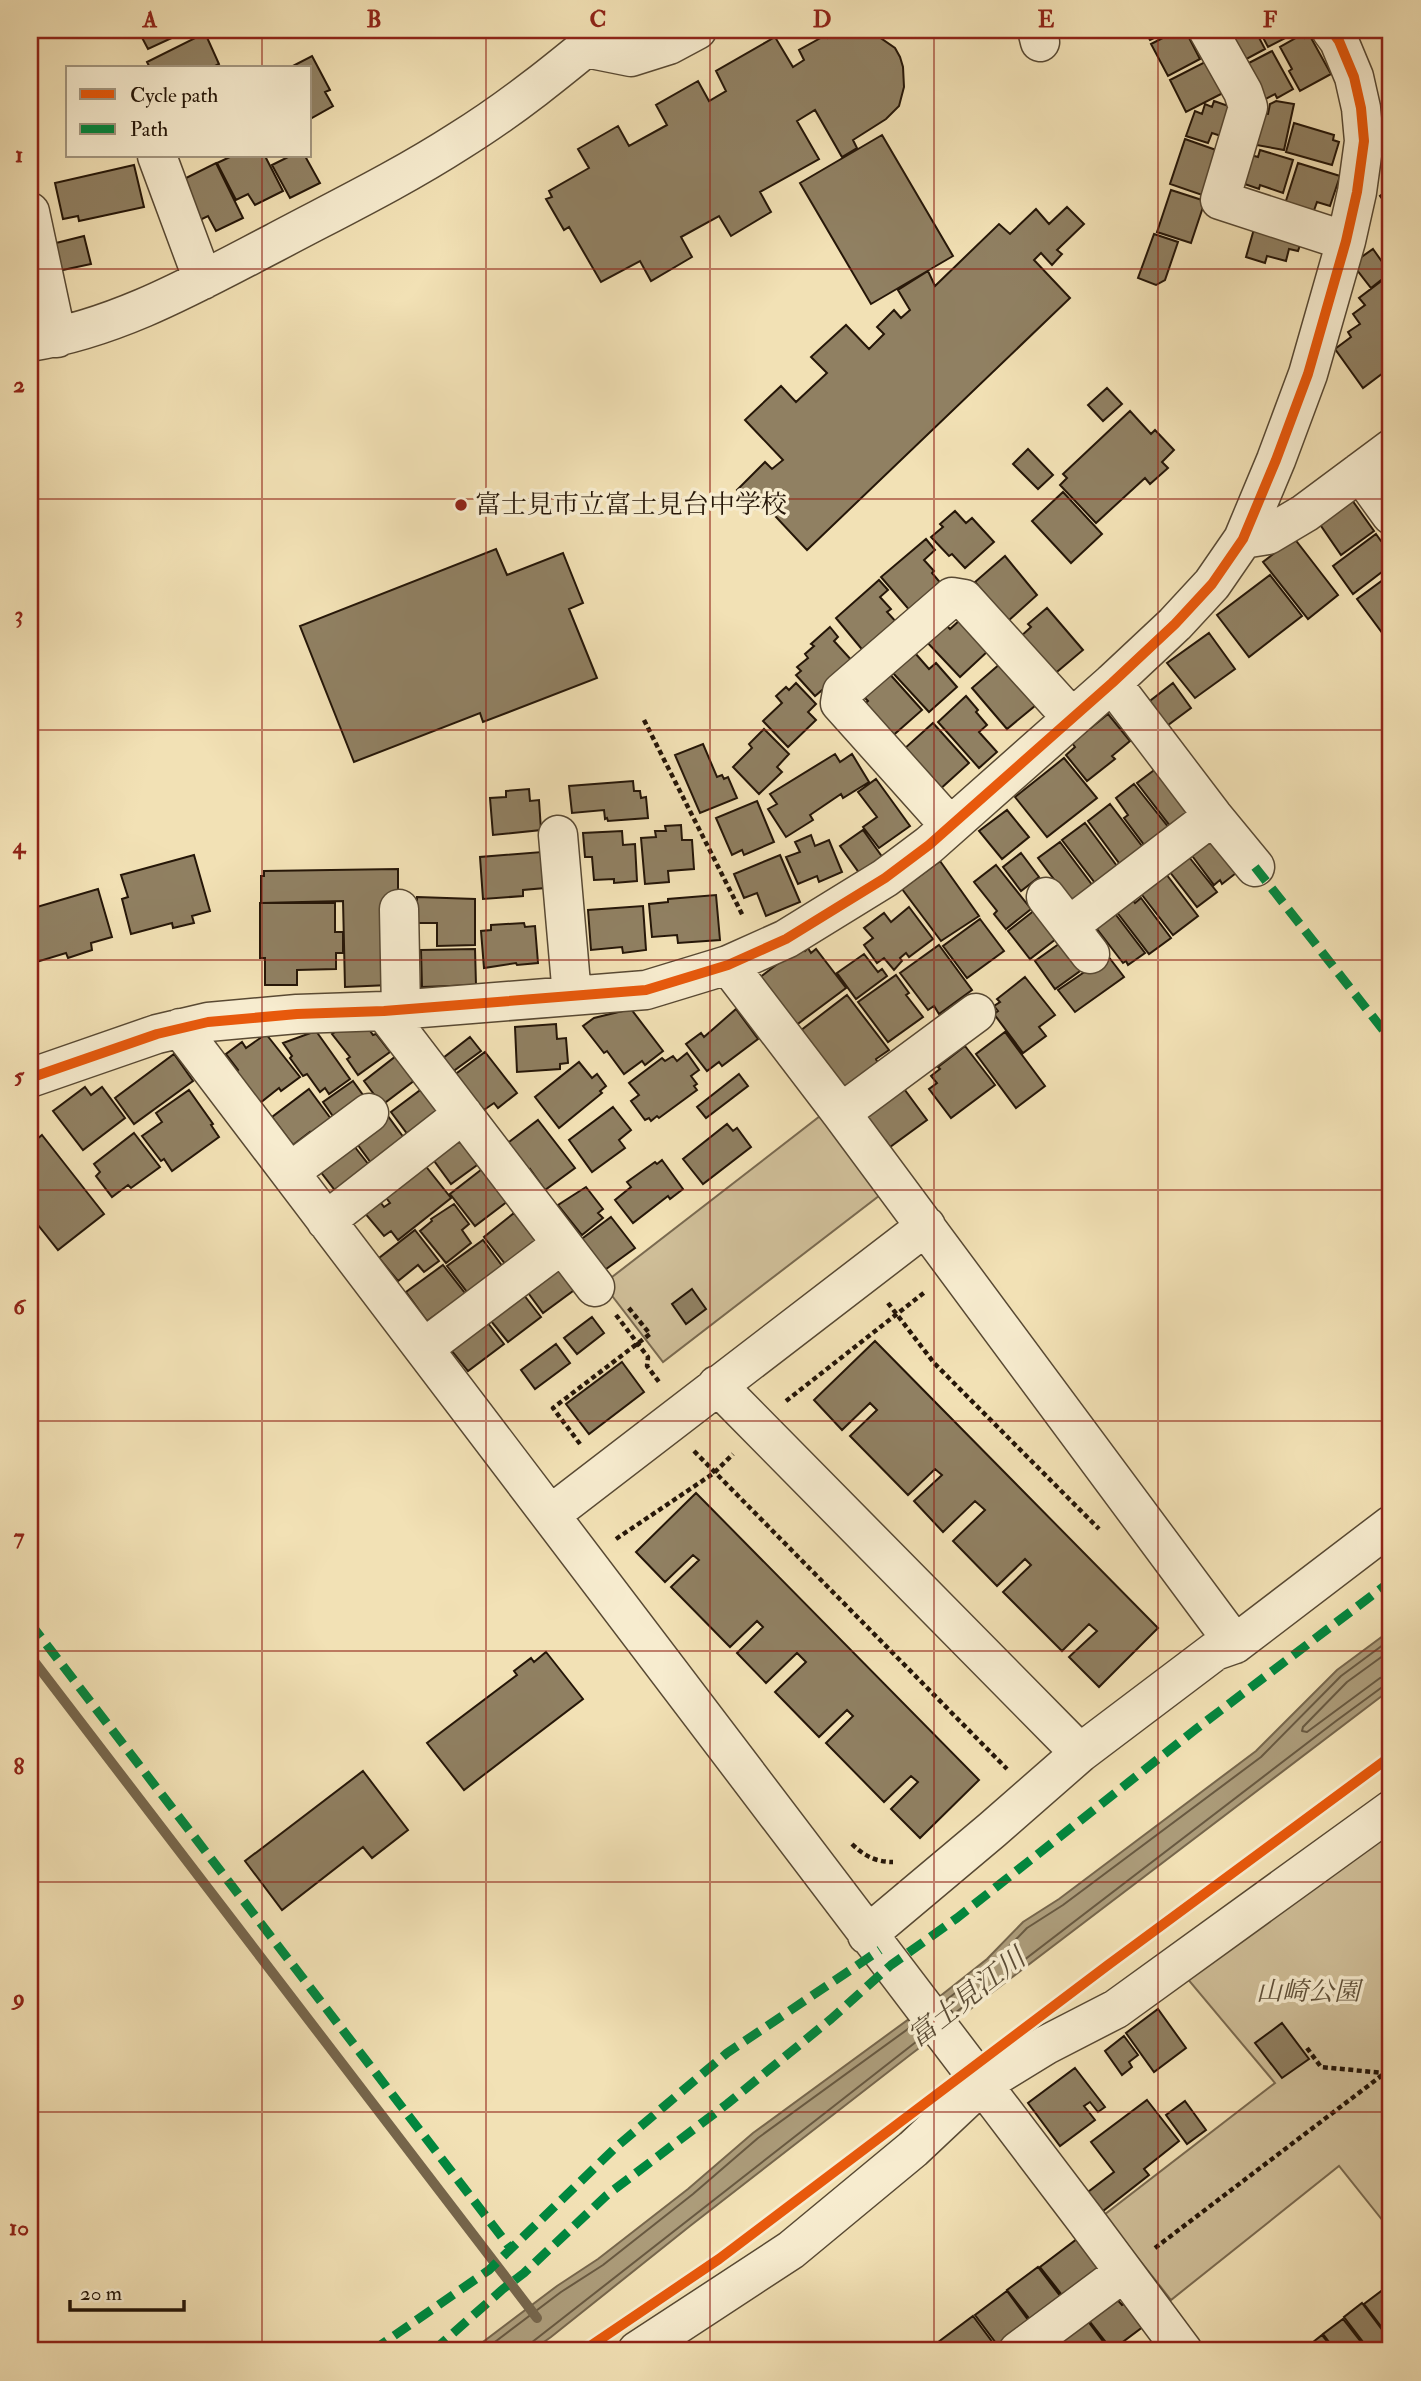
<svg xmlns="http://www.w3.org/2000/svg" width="1421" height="2381" viewBox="0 0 1421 2381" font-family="'IM FELL Double Pica','Noto Serif JP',serif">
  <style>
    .green { fill: #cfbe98; stroke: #7a6a50; stroke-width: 2 }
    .water { fill: #ac9c7a; stroke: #76664c; stroke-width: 2 }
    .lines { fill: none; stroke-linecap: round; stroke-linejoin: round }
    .shore { stroke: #685941; stroke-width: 2 }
    .stream { stroke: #76664c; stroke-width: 10 }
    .building { fill: #908062; stroke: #251608; stroke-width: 2 }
    .minor-casing { stroke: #584933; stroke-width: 41 }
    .path { stroke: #251608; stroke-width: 4.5; stroke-dasharray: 5 3.5; stroke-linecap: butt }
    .minor { stroke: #f7eccf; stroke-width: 38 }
    .quiet { stroke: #00873e; stroke-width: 9; stroke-dasharray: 18 9; stroke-linecap: butt }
    .cycleway-casing { stroke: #f7eccf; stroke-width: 15 }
    .cycleway { stroke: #e8590c; stroke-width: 10 }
    .grid { fill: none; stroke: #8f2418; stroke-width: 2; stroke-opacity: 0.55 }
    .poi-dot { fill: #8f2418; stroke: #f7eccf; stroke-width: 2.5 }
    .labels { text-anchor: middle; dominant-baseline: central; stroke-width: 7; stroke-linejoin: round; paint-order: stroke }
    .poi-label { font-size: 26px; fill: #251608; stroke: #f7eccf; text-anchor: start }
    .park-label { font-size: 26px; font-style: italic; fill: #60513a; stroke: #f7eccf }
    .water-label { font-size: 28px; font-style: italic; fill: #5b4c36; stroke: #f7eccf }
    .neatline { fill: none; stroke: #8f2418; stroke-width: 2.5 }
    .grid-label { font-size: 23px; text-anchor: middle; font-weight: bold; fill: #8f2418 }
  </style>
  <rect width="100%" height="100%" fill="#f2e1b5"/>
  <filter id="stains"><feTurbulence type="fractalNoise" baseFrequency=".00286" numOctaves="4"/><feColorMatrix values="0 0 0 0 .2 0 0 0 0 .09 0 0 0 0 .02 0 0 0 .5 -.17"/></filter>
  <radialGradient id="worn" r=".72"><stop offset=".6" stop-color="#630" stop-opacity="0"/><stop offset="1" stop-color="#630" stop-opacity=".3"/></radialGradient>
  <path class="green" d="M824 1113 884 1192 663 1362 603 1284Z
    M1391 1826V2231L1339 2166 1171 2300 1104 2215 1275 2083 1186 1977Z"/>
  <path class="water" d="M1391 1630V1689L910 2055 690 2226 551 2337 531 2351H471L557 2286 598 2259 688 2189 753 2133 939 1997 987 1959 1023 1922 1059 1899 1256 1751 1337 1670Z"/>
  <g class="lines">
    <path class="shore" d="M1391 1650 1347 1682 1303 1727 1302 1731 1307 1732 1380 1678 1391 1675
      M945 2001 992 1964 1027 1928 1063 1905 1261 1757 1341 1676 1391 1639
      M955 2013 1336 1721 1385 1685 1391 1684
      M483 2351 561 2292 603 2265 693 2194 758 2138 912 2026
      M528 2351 531 2343 921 2038"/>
    <path class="stream" d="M30 1656 537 2318"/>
  </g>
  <path class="building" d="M138 30H189L148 49Z
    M1144 30H1171L1150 40Z
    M1178 30H1185L1200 59 1168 76 1151 44Z
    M1224 30H1255L1265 49 1241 62Z
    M1259 30H1298L1299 31 1268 47Z
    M860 32 879 37 895 48 900 57 903 67 904 87 899 106 886 119 853 140 857 148 842 157 815 110 797 121 819 159 760 192 771 212 731 236 719 216 681 237 692 257 651 281 640 261 601 282 569 227 564 230 546 199 552 197 549 191 589 168 578 149 618 126 629 146 667 125 656 105 698 81 709 101 726 91 716 71 775 37 793 67 804 60 799 50 826 35 828 38 838 33Z
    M205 33 219 64 211 68H150L147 62Z
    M1303 34 1305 38 1310 36 1331 74 1300 91 1289 71 1292 69 1280 47Z
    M1272 51 1293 89 1277 98 1275 94 1262 101 1243 66Z
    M312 56 330 90 325 92 333 106 310 119V68H289Z
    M1207 61 1223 93 1186 112 1170 80Z
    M1214 101 1237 109 1227 138 1212 133 1208 143 1186 136 1195 111 1202 114 1205 104 1212 107Z
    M1276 101 1294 104 1284 150 1251 144 1258 113 1268 114 1270 104Z
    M1294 123 1334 135 1333 140 1339 142 1332 165 1286 152Z
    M882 135 953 256 871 304 800 183Z
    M1185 139 1216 150 1205 196 1170 184Z
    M1260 150 1293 160 1283 193 1260 185 1259 189 1239 182 1247 154 1258 157Z
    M232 156H265L283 191 255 205 248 194 236 200 217 163Z
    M290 156H305L320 183 290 198 272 165Z
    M216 163 243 218 216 231 208 216 200 220 180 181Z
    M1298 163 1340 176 1330 206 1317 202 1312 216 1284 207Z
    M134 165 144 207 79 221 78 216 63 219 55 183Z
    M1391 187V211L1380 196Z
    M1171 190 1205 201 1191 243 1157 232Z
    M1067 207 1084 224 1057 250 1062 254 1052 265 1041 253 1034 260 1070 298 807 550 762 502 755 509 737 490 765 462 772 469 783 460 745 420 781 386 796 402 827 373 811 357 846 325 869 349 884 334 877 327 894 310 901 318 910 310 898 290 928 271 935 286 999 224 1010 234 1036 209 1049 224Z
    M1254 229 1302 239 1298 251 1289 249 1286 261 1267 256 1265 263 1246 257Z
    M1154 234 1178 242 1165 280 1156 285 1138 278Z
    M84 236 91 264 58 271 52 244Z
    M1373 249 1390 273 1371 288 1357 270 1360 258Z
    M1388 276 1391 280V367L1363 388 1335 349 1351 337 1348 332 1360 324 1353 314 1365 305 1359 298Z
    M1107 388 1122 404 1103 421 1088 405Z
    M1130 411 1151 434 1155 430 1174 450 1162 462 1168 468 1150 484 1145 478 1096 523 1060 485 1067 478 1063 474Z
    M1028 449 1053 475 1038 489 1013 464Z
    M1063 492 1102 534 1071 563 1032 521Z
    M1352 500 1374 531 1341 555 1319 523Z
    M955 511 966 523 972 518 994 542 965 568 952 554 949 556 931 537 943 527 940 524Z
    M1376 534 1381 541 1384 539 1391 548V565L1353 594 1333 566Z
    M1294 538 1338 595 1308 619 1263 562Z
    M926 539 935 550 924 560 934 571 932 573 944 587 911 612 881 577Z
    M496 549 507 575 563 553 583 603 569 609 597 678 483 722 480 713 354 762 300 626Z
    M1005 556 1037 595 1008 621 975 582Z
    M1391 574V634L1386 638 1357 599Z
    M1270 575 1302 616 1249 657 1217 615Z
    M879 580 888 590 880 597 891 609 887 612 898 624 865 653 836 618Z
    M1047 608 1083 650 1052 676 1019 638 1031 627 1028 624Z
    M960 620 988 651 960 677 924 639 947 626 950 629Z
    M830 627 838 637 834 641 854 663 815 696 796 675 801 671 797 667 808 658 805 654 814 646 811 644Z
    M1209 633 1235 669 1195 698 1167 663Z
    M915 653 929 669 936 663 957 687 929 712 893 673Z
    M1001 663 1036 705 1007 729 972 688Z
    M887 671 922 710 889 739 861 707 868 701 861 694Z
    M796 683 816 704 808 712 816 720 788 747 763 721 782 703 776 696 786 687 789 690Z
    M1173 683 1191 708 1164 728 1146 704Z
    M966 696 978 710 976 712 987 725 979 732 997 752 979 768 938 722Z
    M1108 714 1130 741 1112 756 1115 759 1087 781 1066 755 1075 747 1072 743Z
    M933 723 969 763 938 791 904 749Z
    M764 729 789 754 777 767 782 772 759 794 733 767 752 748 749 744Z
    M703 744 717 777 722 775 724 779 728 777 737 798 700 813 675 755Z
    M835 754 840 762 852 754 869 782 843 798 841 794 810 815 813 820 786 837 768 809 777 804 770 794Z
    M1064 758 1097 798 1047 837 1015 797Z
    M1161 765 1194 816 1174 831 1137 783Z
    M876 779 910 826 879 848 863 827 877 817 858 792Z
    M633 781 634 791H640L641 798 646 797 648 818 608 821 607 818 605 819 604 810 572 813 569 786Z
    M1134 784 1169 828 1145 846 1124 818 1128 815 1116 798Z
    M529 789 530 801 539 800 541 830 493 835 490 798 506 797V791Z
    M757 801 774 842 744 855 742 850 732 855 716 818Z
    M1110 804 1145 850 1122 867 1088 821Z
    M1007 810 1029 837 1002 859 979 831Z
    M1085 823 1117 866 1095 883 1062 840Z
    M681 825 682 840H692L694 869 668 871 669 882 645 884 641 838 656 837 655 831H666L665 826Z
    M863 830 883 858 860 874 840 846Z
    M622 831 623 845 635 844 637 881 614 883V879L594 880 592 857H585L583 833Z
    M811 835 815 846 829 840 842 872 819 882 817 876 798 884 786 857 800 852 795 842Z
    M1208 838 1240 870 1222 884 1220 880 1214 885 1190 853Z
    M1060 842 1093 886 1071 902 1038 858Z
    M542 852 545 888 523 890V896L483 899 480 857Z
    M1185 852 1217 892 1197 907 1166 867Z
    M1021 853 1039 877 1021 891 1003 867Z
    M194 855 210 911 192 916 194 923 173 928 172 923 131 934 122 899 128 897 121 875Z
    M780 855 800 902 766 916 757 893 744 898 734 874Z
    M940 861 979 916 941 941 902 889Z
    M996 865 1031 909 1006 929 994 914 997 911 974 882Z
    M398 869V899L389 985 345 987 343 901 261 903V876H264V871Z
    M1163 870 1198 916 1173 935 1139 891Z
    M98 889 112 937 91 943 92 950 68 958 66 953 30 964V909Z
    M716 895 720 940 678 943 677 935 652 937 649 904 668 902V899Z
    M417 897 475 899V945L437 946V923H417Z
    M1141 898 1171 938 1149 954 1116 911 1132 899 1135 903Z
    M260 903H335V932H343V953H336V969L297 970V985H265V958H260Z
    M643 906 646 950 623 953 622 947 591 950 588 910Z
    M1040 906 1056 939 1030 959 1008 931Z
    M909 907 933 939 909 957 906 953 900 958 902 961 894 970 884 958 877 963 864 945 873 938 864 928 884 913 891 922Z
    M1113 911 1145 953 1128 965 1126 961 1123 963 1094 925Z
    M980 919 1004 951 967 978 943 946Z
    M524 923 525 927 535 926 538 963 517 965 516 963 484 968 481 931 491 930V925Z
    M1063 941 1087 966 1055 989 1035 961Z
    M939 945 972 990 939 1014 934 1006 928 1010 900 973Z
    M801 946 805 951 808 948 811 953 816 949 846 988 791 1029 755 981Z
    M475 949 476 985 422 987 421 950Z
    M864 954 878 972 882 969 887 976 856 999 837 973Z
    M1108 956 1124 977 1075 1012 1058 990Z
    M896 975 909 993 906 995 923 1017 888 1042 858 1002Z
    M1025 977 1055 1015 1039 1027 1046 1036 1023 1053 994 1014 998 1011 994 1006 1000 1002 997 999Z
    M847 995 889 1050 876 1059 878 1063 843 1088 800 1031Z
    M631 1009 663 1051 645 1065 642 1061 624 1074 607 1051 604 1053 583 1026 594 1018Z
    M736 1009 758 1039 722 1066 719 1062 707 1071 686 1044 701 1033 704 1037Z
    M556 1024 557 1039 566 1038 568 1063 560 1064V1069L517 1072 515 1027Z
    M368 1028 373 1035 376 1034 390 1052 358 1075 347 1059 350 1057 332 1034 340 1029Z
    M316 1031 350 1079 329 1094 325 1088 320 1092 307 1074 303 1076 290 1058 292 1056 283 1043Z
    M1005 1032 1045 1086 1016 1108 976 1054Z
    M266 1034 300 1077 281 1091 279 1088 260 1103 236 1072 238 1070 226 1054 242 1042 246 1048Z
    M470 1037 481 1051 448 1075 438 1062Z
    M965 1046 995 1085 951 1118 929 1089 937 1083 931 1076 940 1069 938 1067Z
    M485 1052 517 1093 498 1108 494 1103 481 1112 453 1076Z
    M687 1053 699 1070 691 1076 697 1084 694 1086 697 1090 659 1118 657 1116 651 1121 649 1118 645 1120 631 1101 639 1095 629 1083 662 1058 665 1061 673 1056 677 1061Z
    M174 1054 193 1081 134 1124 115 1098Z
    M396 1056 415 1080 382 1105 364 1081Z
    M579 1062 592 1078 597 1074 606 1086 600 1091 602 1093 559 1128 535 1097Z
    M739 1074 748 1086 706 1118 697 1107Z
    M353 1081 363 1095 354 1101 337 1122 323 1102Z
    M902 1086 927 1120 890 1147 886 1141 881 1145 864 1113Z
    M85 1087 91 1095 102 1087 125 1118 83 1150 53 1111Z
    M423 1088 441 1113 411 1139 391 1112Z
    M309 1089 334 1123 314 1138 310 1132 293 1145 272 1117Z
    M189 1090 213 1124 211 1125 219 1137 172 1171 164 1159 161 1161 142 1136 162 1122 156 1113Z
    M613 1107 631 1130 619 1140 625 1148 592 1172 569 1140Z
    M385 1112 407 1142 374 1167 352 1137Z
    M538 1120 575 1168 545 1190 530 1169 526 1172 505 1145Z
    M727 1124 733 1131 737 1128 751 1147 703 1184 683 1159Z
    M134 1133 160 1167 131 1188 128 1185 112 1197 96 1176 100 1172 94 1164Z
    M465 1134 484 1160 451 1184 432 1158Z
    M42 1135 104 1214 58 1250 30 1215V1145Z
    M347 1137 369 1165 337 1193 313 1162Z
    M662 1160 683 1189 670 1199 668 1196 633 1223 615 1200 631 1187 627 1182 655 1162 657 1164Z
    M424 1164 451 1198 398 1240 391 1231 384 1236 363 1211 378 1199 384 1207 390 1203 384 1195Z
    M482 1169 512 1198 475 1226 450 1194Z
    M586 1187 603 1209 598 1213 603 1218 582 1235 558 1205Z
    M454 1204 469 1224 462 1230 471 1243 446 1263 420 1231 432 1221 431 1219Z
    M514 1213 536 1241 506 1265 484 1237Z
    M611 1217 635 1248 602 1272 579 1241Z
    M415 1230 439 1261 424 1272 418 1265 398 1281 379 1258Z
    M483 1240 506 1271 471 1297 447 1266Z
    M443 1265 468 1297 447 1313 444 1309 427 1321 406 1292Z
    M560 1265 577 1288 543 1313 526 1290Z
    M692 1289 706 1309 686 1324 672 1304Z
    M520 1290 541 1317 508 1342 491 1321Z
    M592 1317 604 1333 577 1354 564 1338Z
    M484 1318 504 1344 468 1371 452 1351Z
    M875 1341 1158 1628 1099 1687 1069 1657 1097 1631 1089 1624 1062 1651 1003 1592 1031 1565 1025 1559 997 1586 953 1541 985 1510 975 1501 943 1532 914 1501 942 1475 935 1469 908 1495 850 1436 877 1410 870 1403 842 1430 814 1400Z
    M556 1344 570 1363 535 1389 521 1370Z
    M622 1362 644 1392 589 1434 566 1404Z
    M696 1493 979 1780 920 1838 891 1809 918 1782 911 1776 884 1802 826 1743 853 1716 847 1710 819 1737 775 1692 806 1662 797 1653 766 1683 737 1653 763 1627 757 1621 730 1647 671 1587 699 1560 693 1555 665 1582 636 1552Z
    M546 1652 583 1699 464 1790 427 1743 517 1675 514 1671 531 1658 534 1662Z
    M363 1771 408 1830 372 1858 363 1847 282 1910 245 1861Z
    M1158 2009 1186 2048 1154 2072 1126 2033Z
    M1282 2023 1309 2059 1282 2078 1255 2043Z
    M1124 2036 1138 2055 1129 2062 1132 2067 1122 2075 1105 2051Z
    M1075 2068 1105 2107 1098 2112 1090 2102 1084 2106 1095 2120 1060 2146 1028 2103Z
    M1147 2100 1179 2141 1144 2169 1149 2175 1103 2211 1088 2192 1114 2172 1091 2142Z
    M1185 2101 1206 2130 1187 2144 1166 2115Z
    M1077 2239 1099 2267 1062 2295 1040 2267Z
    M1038 2267 1064 2301 1032 2322 1007 2290Z
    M1384 2289 1391 2298 1390 2338 1364 2304Z
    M1007 2291 1031 2324 1002 2351 975 2315Z
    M1114 2296 1122 2305 1126 2303 1144 2326 1112 2350 1087 2318Z
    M1362 2303 1389 2339 1373 2351H1370L1344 2317Z
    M973 2316 999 2351H943L937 2343Z
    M1343 2319 1368 2351H1336L1323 2334Z
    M1087 2320 1108 2348 1103 2351H1054L1049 2345Z
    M1322 2335 1335 2351H1304L1303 2350Z"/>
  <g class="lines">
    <defs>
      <path id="minor" d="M1037 30 1040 42
        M1208 30 1243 92 1248 107 1220 200 1346 241
        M586 48 631 57 669 45 697 30
        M157 156 203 280
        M30 212 57 338
        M30 342C118 328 195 284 274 243 336 210 400 179 459 141 511 109 560 69 607 30
        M1360 472 1391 515
        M1243 539 1268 535 1305 513 1391 449
        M1112 683 1213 816 1255 867
        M950 826 840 703 842 692 952 597 964 599 1072 718
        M558 835 572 996
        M1046 897 1090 954
        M399 909 401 1010
        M1069 926 1213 816
        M728 965 841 1113 1235 1644
        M384 1011 595 1287
        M180 1028 1084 2218 1183 2351
        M30 1078 157 1034 208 1022 297 1014 384 1011 646 990 728 965 786 939 885 878 929 845 1112 683 1175 624 1212 584 1243 539 1276 460 1308 374 1346 241 1357 192 1364 141 1361 108 1354 77 1339 41 1331 30
        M841 1113 976 1013
        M290 1172 369 1113
        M326 1221 463 1114
        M424 1348 561 1245
        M717 1385 1080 1753
        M550 1515 926 1226
        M867 1935 992 1830 1080 1753 1215 1651 1235 1644 1391 1525
        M637 2351 791 2250 913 2149 981 2085 1046 2045 1116 2009 1391 1810
        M1018 2351 1124 2272"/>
    </defs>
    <use href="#minor" class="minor-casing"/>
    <path class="path" d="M644 720 743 916
      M888 1303 934 1363 1099 1529
      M616 1315 648 1357 647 1366 659 1382
      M786 1401 925 1292
      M580 1444 553 1408 650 1334 628 1307
      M694 1451 1007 1769
      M616 1539 714 1473 733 1454
      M852 1844C864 1856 876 1862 893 1862
      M1307 2048 1321 2067 1384 2073
      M1155 2248 1385 2073H1391"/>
    <use href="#minor" class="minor"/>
    <path class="quiet" d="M1255 867 1391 1040
      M30 1623 511 2249
      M372 2351 489 2270 615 2148 727 2053 880 1950
      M433 2351 503 2289 524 2273 607 2195 727 2104 831 2019 891 1965 957 1918 1196 1729 1391 1581"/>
    <defs>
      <path id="cycleway" d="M30 1078 157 1034 208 1022 297 1014 384 1011 646 990 728 965 786 939 885 878 929 845 1112 683 1175 624 1212 584 1243 539 1276 460 1308 374 1346 241 1357 192 1364 141 1361 108 1354 77 1339 41 1331 30
        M583 2351 719 2259 1108 1965 1391 1756"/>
    </defs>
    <use href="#cycleway" class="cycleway-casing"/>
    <use href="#cycleway" class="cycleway"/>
  </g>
  <path class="grid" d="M262 30V68M486 30V2351M710 30V2351M934 30V2351M1158 30V2351M262 156V2351M30 269H1391M30 499H1391M30 730H1391M30 960H1391M30 1190H1391M30 1421H1391M30 1651H1391M30 1882H1391M30 2112H1391"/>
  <circle class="poi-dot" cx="461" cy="505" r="7"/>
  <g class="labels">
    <g class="poi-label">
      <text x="475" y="505">富士見市立富士見台中学校</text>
    </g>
    <g class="park-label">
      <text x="1308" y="1992">山崎公園</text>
    </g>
    <g class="water-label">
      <text transform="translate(967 1998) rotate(-38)">富士見江川</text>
    </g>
  </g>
  <rect width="1421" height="2381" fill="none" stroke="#f2e1b5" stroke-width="77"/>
  <rect x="66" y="66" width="245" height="91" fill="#f7eccf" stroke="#a3967f" stroke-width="2"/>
  <rect x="80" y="89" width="35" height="10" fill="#e8590c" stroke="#a3967f" stroke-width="2"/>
  <text x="130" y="102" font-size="21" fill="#251608">Cycle path</text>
  <rect x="80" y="124" width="35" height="10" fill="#00873e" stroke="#a3967f" stroke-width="2"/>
  <text x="130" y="136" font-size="21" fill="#251608">Path</text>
  <path d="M70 2300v10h114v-10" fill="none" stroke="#251608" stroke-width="3.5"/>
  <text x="80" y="2300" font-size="21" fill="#251608" stroke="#f7eccf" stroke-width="5" paint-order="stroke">20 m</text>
  <rect x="38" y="38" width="1344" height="2304" class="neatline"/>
  <g class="grid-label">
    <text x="150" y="27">A</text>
    <text x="374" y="27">B</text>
    <text x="598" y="27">C</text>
    <text x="822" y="27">D</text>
    <text x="1046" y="27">E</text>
    <text x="1270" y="27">F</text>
    <text x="19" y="162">1</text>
    <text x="19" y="392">2</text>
    <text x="19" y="622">3</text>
    <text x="19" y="853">4</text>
    <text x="19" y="1083">5</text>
    <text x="19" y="1314">6</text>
    <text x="19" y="1544">7</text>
    <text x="19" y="1774">8</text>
    <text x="19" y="2005">9</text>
    <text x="19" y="2235">10</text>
  </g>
  <rect width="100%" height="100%" filter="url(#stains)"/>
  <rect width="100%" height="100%" fill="url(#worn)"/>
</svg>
